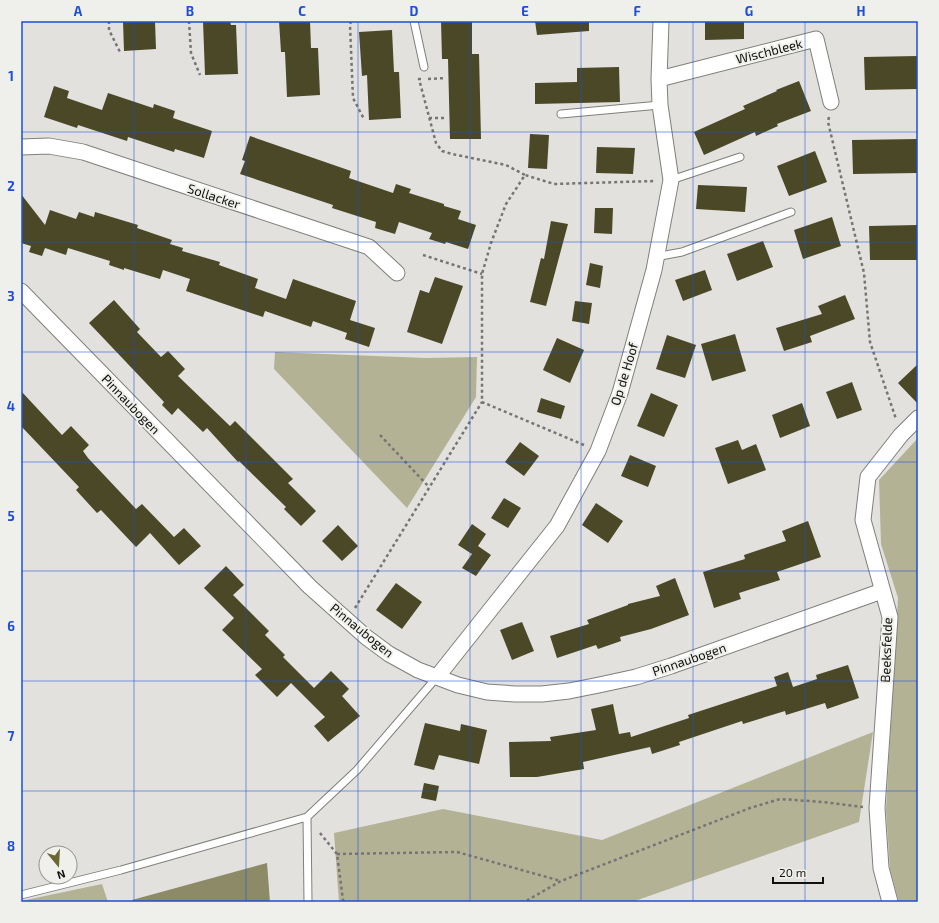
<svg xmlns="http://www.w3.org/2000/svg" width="939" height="923" viewBox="0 0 939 923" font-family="'Exo 2',sans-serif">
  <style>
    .green { fill: #b4b295 }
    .water { fill: #8d8a67 }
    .building { fill: #4a4827 }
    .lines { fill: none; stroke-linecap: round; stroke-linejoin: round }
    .service-casing { stroke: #7f7f7b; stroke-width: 9 }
    .minor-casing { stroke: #7f7f7b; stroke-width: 17 }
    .path { stroke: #767573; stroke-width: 2.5; stroke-dasharray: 3 3; stroke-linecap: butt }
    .service { stroke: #fff; stroke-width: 7 }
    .minor { stroke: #fff; stroke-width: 15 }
    .grid { fill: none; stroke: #1d4ed8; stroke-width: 1; stroke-opacity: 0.55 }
    .labels { text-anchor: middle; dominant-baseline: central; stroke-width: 4; stroke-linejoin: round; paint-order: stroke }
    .street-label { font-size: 13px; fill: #10100e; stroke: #efefeb }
    .neatline { fill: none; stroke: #1d4ed8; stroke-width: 1.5 }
    .grid-label { font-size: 13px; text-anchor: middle; font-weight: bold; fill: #1d4ed8 }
  </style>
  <rect width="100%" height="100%" fill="#e2e1de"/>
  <path class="green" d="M275 352 426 358 477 357 476 397 407 508 274 369Z
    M918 438V902H899L890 869 886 810 898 598 881 544 879 480Z
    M873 732 859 822 632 902H339L334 833 443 809 602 840Z
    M102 884 108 902H21V901Z"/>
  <path class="water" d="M267 863 270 902H132V900Z"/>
  <path class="building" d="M123 21H155L156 49 124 51Z
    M203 21H230L231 25H236L238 74 205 75Z
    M279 21H310L311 48H318L320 95 287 97 285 52H281Z
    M441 21H472V54H479L481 139H450L448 59H442Z
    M535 21H589V31L537 35Z
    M705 21H744V39L705 40Z
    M392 30 394 72H399L401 118 369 120 367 75 362 76 359 32Z
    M918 56V89L865 90 864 57Z
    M619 67 620 102 535 104V83L577 82V68Z
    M799 81 811 111 777 124 778 126 756 136 755 132 704 155 694 132 745 109 743 106 777 91 776 90Z
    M54 86 69 91 67 98 102 110 108 93 153 108 154 104 175 111 173 118 212 131 204 158 175 149 174 152 128 137 127 141 78 125 77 128 44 117Z
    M530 134 549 135 547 169 528 168Z
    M250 136 351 171 349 178 393 193 396 184 411 189 409 193 444 204V206L461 211 458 219 476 225 468 249 446 242 445 244 429 239 432 233 399 222 395 234 375 228 376 222 332 208 333 205 240 174 245 161 242 160Z
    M918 139V173L853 174 852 140Z
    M597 147 635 148 633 174 596 173Z
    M815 151 827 182 789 196 777 166Z
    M698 185 747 187 745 212 696 209Z
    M21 194 45 225 50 210 76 219 79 212 94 217 95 212 138 225 137 228 172 240 170 244 183 248 182 251 220 262 219 265 258 279 255 288 286 299 293 279 356 301 350 320 375 328 369 347 345 339 347 333 313 321 311 327 265 311 263 317 186 291 190 279 163 270 160 279 124 268V270L109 265 110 261 68 248 66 255 45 248 42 256 29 252 31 246 21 243Z
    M595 208H613L612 234 594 233Z
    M832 217 841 246 803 259 794 230Z
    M551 221 568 224 546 306 530 302 541 258 544 259Z
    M918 225V260H870L869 226Z
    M763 241 773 267 737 281 727 254Z
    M590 263 603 266 600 288 586 285Z
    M705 270 712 290 683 301 675 280Z
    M435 277 463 286 442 344 407 332 420 290 429 293Z
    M845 295 855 319 810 336 812 342 784 351 776 328 822 314 818 306Z
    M114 300 140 329 137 332 161 357 168 351 185 369 178 376 230 426 235 421 293 479 288 483 316 511 301 526 284 509 286 507 239 461 238 462 207 428 203 432 178 408 172 415 162 405 164 402 89 323Z
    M575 301 592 303 589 324 572 321Z
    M735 334 746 371 712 381 701 344Z
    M667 335 696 345 685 378 656 369Z
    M557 338 584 350 570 383 543 370Z
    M918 364V404L898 383Z
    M852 382 862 410 837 419 826 392Z
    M21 391 62 435 71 426 89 445 83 451 88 458 136 509 142 504 174 537 184 528 201 546 179 565 150 533 136 547 101 510 97 513 76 490 79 487 21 426Z
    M651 393 678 405 664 437 637 426Z
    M541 398 565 406 561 419 537 412Z
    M802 403 810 426 780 438 772 415Z
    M738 440 742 450 756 444 766 470 728 484 715 448Z
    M520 442 539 456 524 476 505 462Z
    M630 455 656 466 648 487 621 476Z
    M504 498 521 508 508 528 491 518Z
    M596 503 623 521 608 543 582 525Z
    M808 521 821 557 777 572 780 580 739 593 741 599 714 608 703 572 745 559 744 555 786 541 782 531Z
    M472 524 486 534 478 546 491 555 476 576 462 568 472 554 458 545Z
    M338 525 358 546 342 561 322 541Z
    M226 566 244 585 233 595 269 631 265 635 285 655 283 657 314 688 331 671 349 689 342 696 360 716 328 742 314 726 325 717 291 683 277 697 255 675 262 669 222 630 234 618 204 588Z
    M675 578 689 615 651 629 620 637 621 641 598 649 596 645 557 658 550 636 589 624 587 620 628 605V604L660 596 656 586Z
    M396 583 422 602 402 629 376 610Z
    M522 622 534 651 512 660 500 630Z
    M848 665 859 698 827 709 825 703 786 715 785 711 743 724 742 721 679 742 680 745 652 754 650 747 583 762 584 769 537 777H510L509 742 551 741 550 737 596 730 591 709 613 704 619 734 630 732 631 737 689 718 688 715 777 686 774 677 788 672 793 687 817 679 816 675Z
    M425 723 460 731 461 724 487 730 479 764 439 755 434 770 414 765Z
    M424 783 439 786 436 801 421 798Z"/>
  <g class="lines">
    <defs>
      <path id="service" d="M414 21 424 67
        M561 114 660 105
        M671 180 740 157
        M655 257 682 252 791 212
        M307 817 357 770 437 677
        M21 895 121 870 307 817 308 902"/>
      <path id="minor" d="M659 79 816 39 831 102
        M21 147 49 146 83 152 369 247 397 273
        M21 291 310 587 366 637 389 654 418 670 458 685 487 692 515 694H542L569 691 599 685 636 677 671 666 882 591
        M437 677 557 526 598 451 620 393 654 270 671 180 660 105 659 79 661 21
        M890 902 881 868 877 808 890 617 863 520 868 477 901 435 918 418"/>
    </defs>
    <use href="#service" class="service-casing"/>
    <use href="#minor" class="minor-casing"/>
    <path class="path" d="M109 21V30L120 52
      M189 21 191 53 200 75
      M351 21 350 25 353 98 364 119
      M421 79H419L436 143 442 151 452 154 506 165 525 175
      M428 79 446 78
      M829 117 828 122 864 273 870 342 896 419
      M429 118H447
      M423 255 482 274
      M380 435 429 487
      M584 445 482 402V274L491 243 506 204 525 175 554 184 655 181
      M355 608 482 402
      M320 833 337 854 343 900 346 902
      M337 854 457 852 561 881
      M521 902 526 901 561 881 750 808 780 799 823 802 863 807"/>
    <use href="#service" class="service"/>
    <use href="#minor" class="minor"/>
  </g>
  <path class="grid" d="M134 21V902M246 21V902M358 21V902M470 21V902M581 21V902M693 21V902M805 21V902M21 132H918M21 242H918M21 352H918M21 462H918M21 571H918M21 681H918M21 791H918"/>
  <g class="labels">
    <g class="street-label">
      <text transform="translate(769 51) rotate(-14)">Wischbleek</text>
      <text transform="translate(214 196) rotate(18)">Sollacker</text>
      <text transform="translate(624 374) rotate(-73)">Op de Hoof</text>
      <text transform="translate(131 404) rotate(46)">Pinnaubogen</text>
      <text transform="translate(362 630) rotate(39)">Pinnaubogen</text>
      <text transform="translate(886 650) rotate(-88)">Beeksfelde</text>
      <text transform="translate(689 659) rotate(-19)">Pinnaubogen</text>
    </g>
  </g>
  <rect width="939" height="923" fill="none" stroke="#efefeb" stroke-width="44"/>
  <g transform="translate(58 865) rotate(162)"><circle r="19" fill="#efefeb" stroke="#969693"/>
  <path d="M0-3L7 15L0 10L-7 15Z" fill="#6b6733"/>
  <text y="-6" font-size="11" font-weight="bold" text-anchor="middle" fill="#10100e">N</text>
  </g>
  <path d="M773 877v6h50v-6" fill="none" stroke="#10100e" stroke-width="2"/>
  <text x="779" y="877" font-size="12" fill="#10100e" stroke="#efefeb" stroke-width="3" paint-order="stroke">20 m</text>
  <rect x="22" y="22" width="895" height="879" class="neatline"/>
  <g class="grid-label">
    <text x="78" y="16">A</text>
    <text x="190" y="16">B</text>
    <text x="302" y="16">C</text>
    <text x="414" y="16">D</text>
    <text x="525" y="16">E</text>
    <text x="637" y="16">F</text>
    <text x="749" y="16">G</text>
    <text x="861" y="16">H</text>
    <text x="11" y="81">1</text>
    <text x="11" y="191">2</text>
    <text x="11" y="301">3</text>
    <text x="11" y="411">4</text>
    <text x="11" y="521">5</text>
    <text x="11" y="631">6</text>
    <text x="11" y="741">7</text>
    <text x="11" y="851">8</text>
  </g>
</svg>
